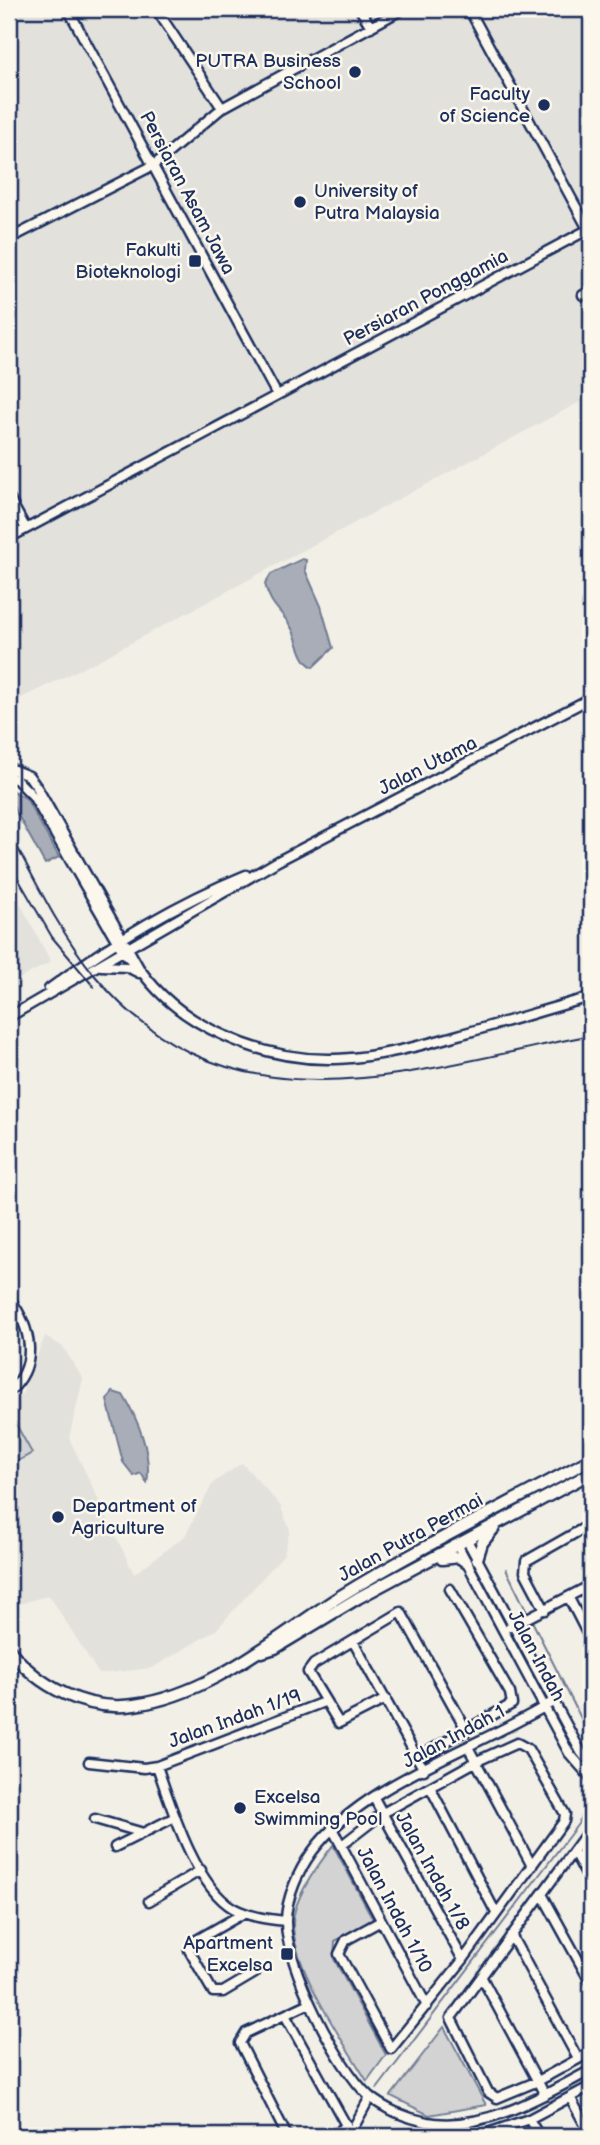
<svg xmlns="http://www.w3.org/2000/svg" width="600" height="2145" viewBox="0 0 600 2145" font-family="'Balsamiq Sans',sans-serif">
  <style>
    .built { fill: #e2e1dc }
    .green { fill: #d2d3d2; stroke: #768198; stroke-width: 2 }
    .water { fill: #a9adb7; stroke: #707b93; stroke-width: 2 }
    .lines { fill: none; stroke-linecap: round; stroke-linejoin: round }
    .stream { stroke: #707b93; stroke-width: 2 }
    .minor-casing { stroke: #1b2f5e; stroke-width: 13 }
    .major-casing { stroke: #1b2f5e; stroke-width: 15 }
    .minor { stroke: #fbf7ec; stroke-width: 8 }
    .major { stroke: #fbf7ec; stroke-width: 10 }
    .rail { stroke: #1b2f5e; stroke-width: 2 }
    .poi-dot { fill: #1b2f5e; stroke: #fbf7ec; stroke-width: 2.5 }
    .labels { text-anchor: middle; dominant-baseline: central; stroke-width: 5; stroke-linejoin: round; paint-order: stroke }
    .poi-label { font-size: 19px; fill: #1b2f5e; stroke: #fbf7ec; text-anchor: end }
    .street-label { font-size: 19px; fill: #1b2f5e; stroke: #fbf7ec }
  </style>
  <rect width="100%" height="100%" fill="#f2efe6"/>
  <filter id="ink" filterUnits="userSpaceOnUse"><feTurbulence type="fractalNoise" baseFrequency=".0143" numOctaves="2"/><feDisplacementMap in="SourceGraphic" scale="14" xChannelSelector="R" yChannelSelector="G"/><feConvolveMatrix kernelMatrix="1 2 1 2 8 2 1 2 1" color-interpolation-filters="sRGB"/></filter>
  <g filter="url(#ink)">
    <path class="built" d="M9 9H591V396L99 660 9 704Z
      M9 882 51 962 9 984Z
      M45 1336 63 1347 83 1379 69 1438 134 1574 185 1536 213 1483 242 1463 280 1505 290 1530 284 1554 216 1630 152 1668 99 1674 49 1595 20 1604 9 1584V1403L22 1394Z"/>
    <path class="green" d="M12 1417 32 1453 9 1466V1419Z
      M333 1845 374 1921 335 1941 334 1959 386 2055 367 2081C345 2044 281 1953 295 1910 302 1886 318 1866 333 1845Z
      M444 2027 486 2105 429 2115 391 2096Z"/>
    <path class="water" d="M302 559 306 560 305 570 321 606 333 648 313 667C299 660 299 640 291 627 281 610 270 606 265 584L271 574Z
      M9 789 26 798 59 857 45 864 9 799Z
      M113 1392 123 1395C138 1419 152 1454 147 1483L141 1473 134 1476 123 1462 107 1400Z"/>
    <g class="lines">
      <path class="stream" d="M506 1569 527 1612
        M532 1621 591 1738
        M377 2089 578 1824 587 1800"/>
      <defs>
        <path id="minor" d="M68 9 276 393
          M156 9 222 108
          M360 9 371 27
          M469 9 588 229
          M9 239 154 165 222 108 403 9
          M583 295 591 291
          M9 498 26 529
          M9 538 591 228
          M9 768 29 776 38 789 139 968C161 999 190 1021 225 1036 308 1074 374 1059 458 1035 503 1023 547 1009 591 997
          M9 778 16 779 33 796 122 950 136 966
          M101 966 127 967 139 973
          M49 989C109 944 175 904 246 875
          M9 1017 278 861 591 698
          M9 1298C31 1327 40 1365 9 1392
          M467 1540 581 1752 591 1765
          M458 1546 569 1753 591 1778
          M569 1598 591 1641
          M545 1610 525 1572 526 1561 591 1524
          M510 1627 591 1585
          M353 1641 424 1770
          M386 1699 339 1723 308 1672 314 1664 401 1612 467 1731
          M554 1701C480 1748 364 1781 312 1852 299 1870 286 1898 286 1921 285 1964 337 2067 369 2096 384 2109 407 2118 427 2122 484 2132 543 2096 591 2070
          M468 1747 532 1866
          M417 1758 512 1704 510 1693 450 1589
          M89 1762 144 1768 157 1766 324 1702
          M157 1766C171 1806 195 1886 233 1908 249 1917 268 1919 286 1921
          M430 1787 496 1913
          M374 1798 463 1960
          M95 1819 140 1832
          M591 1827 451 2018 488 2092 497 2098 538 2081 591 2052
          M332 1828 427 2006
          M342 1845 383 1813 475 1762 517 1743 528 1749 565 1814 564 1821 463 1960 391 2049 339 1954 346 1940 381 1921
          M115 1847 175 1817
          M574 1852 591 1884
          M542 1894 591 1983
          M149 1901 201 1870
          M244 1913 195 1941 189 1950 213 1992H223L255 1973
          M511 1935 578 2059
          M482 1978 545 2095
          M285 2015 352 2136
          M570 2097 591 2136
          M529 2119 539 2136
          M485 2134 529 2119 591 2086
          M287 2136 240 2043 246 2033 310 2003
          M336 2136 346 2124
          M349 2136 370 2097"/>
        <path id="major" d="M442 1559 459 1557 467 1563
          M477 1559 482 1543 494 1528
          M9 1649C37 1686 86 1712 134 1705 211 1695 276 1637 339 1597 420 1547 507 1505 591 1459
          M262 1652 275 1648 358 1598 591 1473"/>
      </defs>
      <use href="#minor" class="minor-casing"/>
      <use href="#major" class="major-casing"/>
      <use href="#minor" class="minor"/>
      <use href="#major" class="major"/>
      <path class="rail" d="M9 831C35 881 60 933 96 977 231 1140 417 1069 591 1035
        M9 863 52 937 94 987"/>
    </g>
  </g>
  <g class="poi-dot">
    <circle cx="355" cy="72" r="7"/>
    <circle cx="544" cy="105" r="7"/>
    <circle cx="300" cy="202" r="7"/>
    <rect x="188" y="254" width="14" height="14" rx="3.5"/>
    <circle cx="58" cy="1517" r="7"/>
    <circle cx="240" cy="1808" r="7"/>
    <rect x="280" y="1947" width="14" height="14" rx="3.5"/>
  </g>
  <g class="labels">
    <g class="poi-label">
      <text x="341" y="61">PUTRA Business<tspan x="341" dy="22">School</tspan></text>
      <text x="530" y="94">Faculty<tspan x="530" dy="22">of Science</tspan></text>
      <text x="314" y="191" text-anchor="start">University of<tspan x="314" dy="22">Putra Malaysia</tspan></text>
      <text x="181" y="250">Fakulti<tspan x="181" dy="22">Bioteknologi</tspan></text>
      <text x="72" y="1506" text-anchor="start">Department of<tspan x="72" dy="22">Agriculture</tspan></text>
      <text x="254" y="1797" text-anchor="start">Excelsa<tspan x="254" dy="22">Swimming Pool</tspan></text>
      <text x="273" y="1943">Apartment<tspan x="273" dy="22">Excelsa</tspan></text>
    </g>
    <g class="street-label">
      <text transform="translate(187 193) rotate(62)">Persiaran Asam Jawa</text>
      <text transform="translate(426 298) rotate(-28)">Persiaran Ponggamia</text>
      <text transform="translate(428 766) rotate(-27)">Jalan Utama</text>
      <text transform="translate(411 1538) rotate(-29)">Jalan Putra Permai</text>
      <text transform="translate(536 1656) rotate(62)">Jalan Indah</text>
      <text transform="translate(235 1719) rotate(-20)">Jalan Indah 1/19</text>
      <text transform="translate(454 1737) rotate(-28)">Jalan Indah 1</text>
      <text transform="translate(432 1871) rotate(61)">Jalan Indah 1/8</text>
      <text transform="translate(394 1910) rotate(62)">Jalan Indah 1/10</text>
    </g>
  </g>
  <rect width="600" height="2145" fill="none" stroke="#fbf7ec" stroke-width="35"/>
  <rect x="18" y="18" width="565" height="2110" fill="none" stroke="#1b2f5e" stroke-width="2.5" filter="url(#ink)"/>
</svg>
